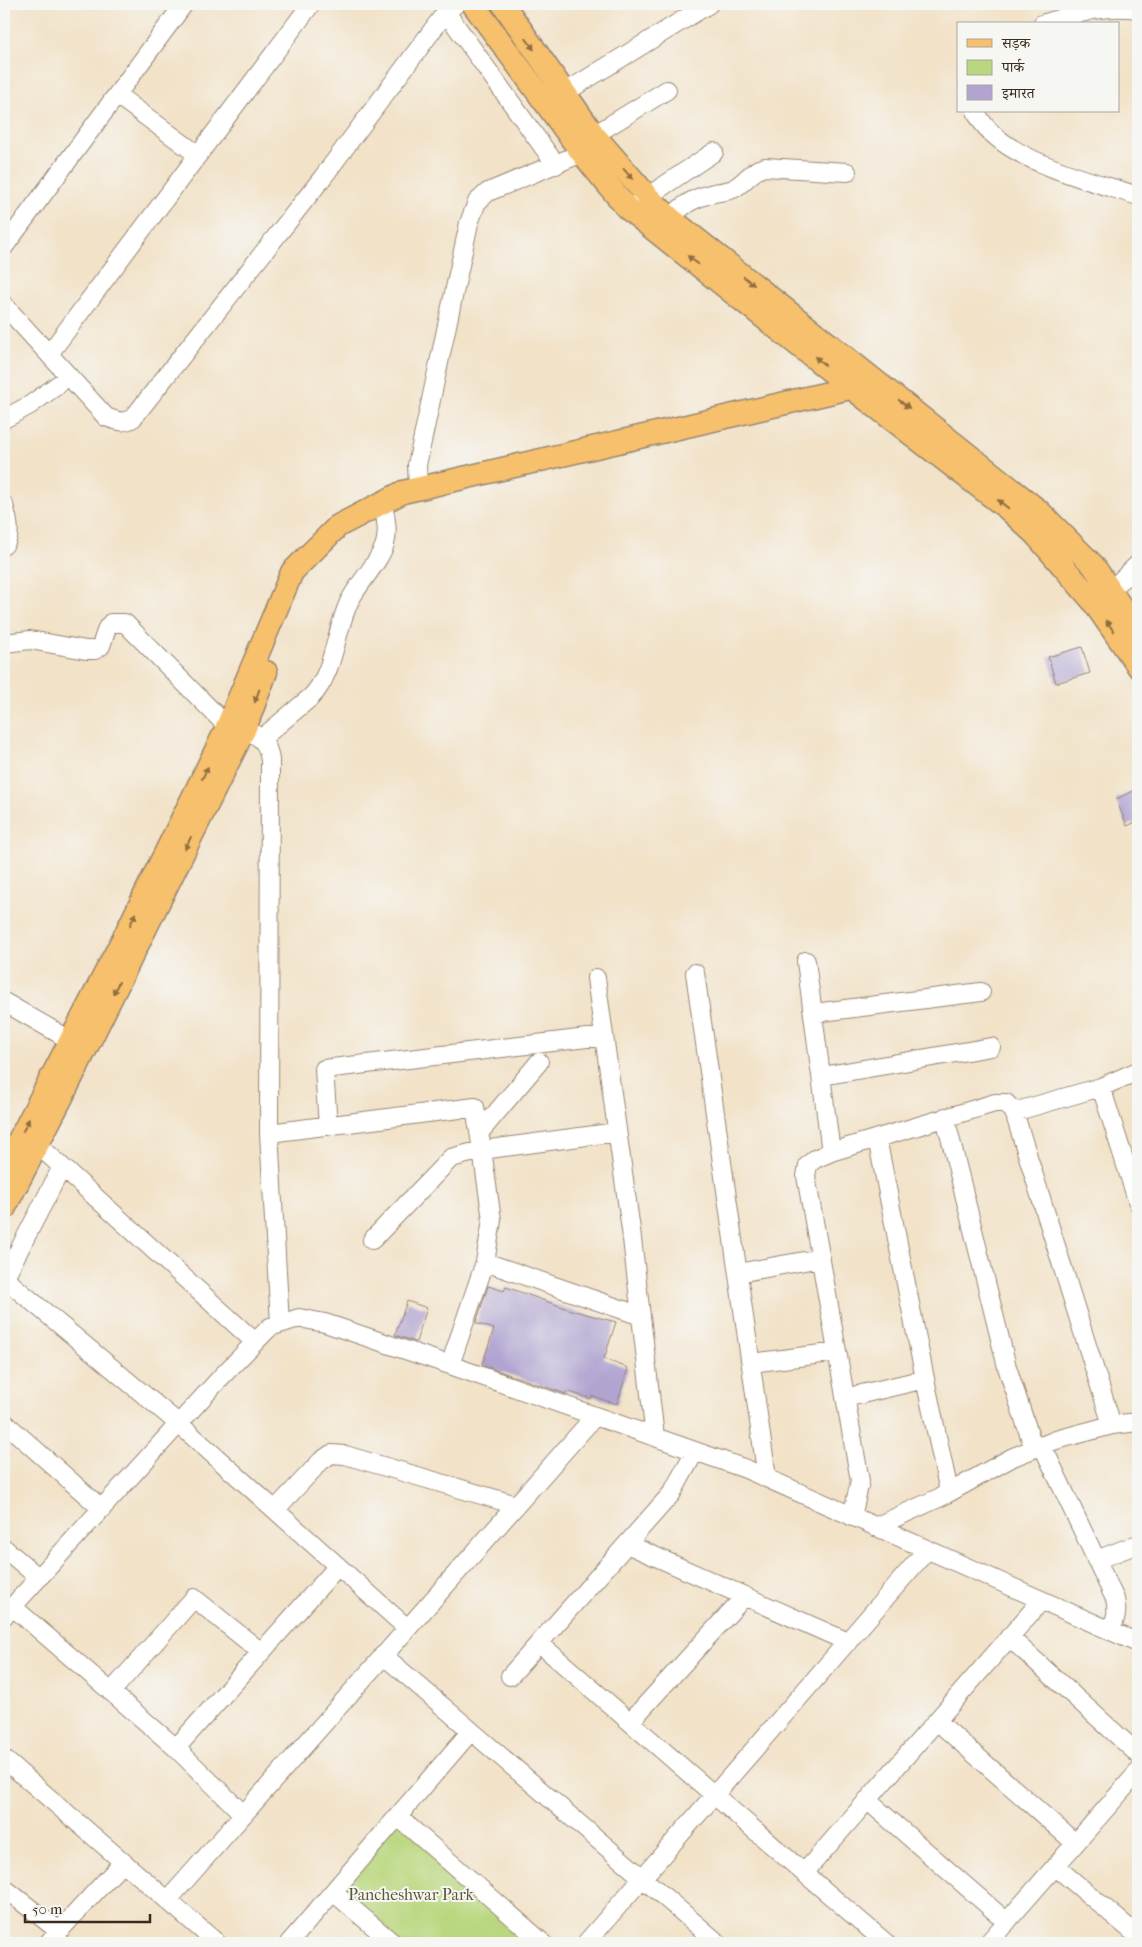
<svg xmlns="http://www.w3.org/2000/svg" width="1142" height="1947" viewBox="0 0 1142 1947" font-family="'IM FELL French Canon','Noto Serif Devanagari',serif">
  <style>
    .green { fill: #b9d77e; stroke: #7a804e }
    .building { fill: #b1a4d1 }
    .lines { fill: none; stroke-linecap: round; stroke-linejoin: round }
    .minor-casing { stroke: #968673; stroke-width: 20 }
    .major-casing { stroke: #968673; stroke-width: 25 }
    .minor { stroke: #fff; stroke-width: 18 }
    .major { stroke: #f7c06c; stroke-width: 22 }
    .oneway { fill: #906e41 }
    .labels { text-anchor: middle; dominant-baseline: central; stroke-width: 4; stroke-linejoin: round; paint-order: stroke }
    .park-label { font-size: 16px; fill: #5a5536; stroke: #f6f6f2 }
  </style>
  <rect width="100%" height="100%" fill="#f6f6f2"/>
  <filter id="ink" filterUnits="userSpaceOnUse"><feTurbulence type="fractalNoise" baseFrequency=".02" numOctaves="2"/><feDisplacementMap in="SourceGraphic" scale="10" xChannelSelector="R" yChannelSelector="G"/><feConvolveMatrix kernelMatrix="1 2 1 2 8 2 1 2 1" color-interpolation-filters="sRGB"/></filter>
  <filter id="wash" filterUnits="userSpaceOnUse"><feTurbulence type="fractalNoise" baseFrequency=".0096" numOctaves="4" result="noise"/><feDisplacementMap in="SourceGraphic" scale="20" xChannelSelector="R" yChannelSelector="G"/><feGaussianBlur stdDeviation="1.12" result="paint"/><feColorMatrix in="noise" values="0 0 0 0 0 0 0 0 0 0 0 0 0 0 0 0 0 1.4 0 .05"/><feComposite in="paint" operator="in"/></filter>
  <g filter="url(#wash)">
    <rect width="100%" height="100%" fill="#f2e2c8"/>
    <path class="green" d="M398 1817 543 1943H393L333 1892Z"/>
    <g id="blocks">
      <path class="building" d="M1082 647 1090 673 1056 683 1048 657Z
        M1138 789V821L1127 826 1116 799Z
        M488 1286 504 1291 506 1287 571 1310 616 1322 604 1359 628 1368 617 1404 592 1396 591 1399 567 1391 566 1394 482 1365 494 1329 476 1323Z
        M407 1301 427 1308 416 1342 395 1335Z"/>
    </g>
  </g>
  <g filter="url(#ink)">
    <use href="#blocks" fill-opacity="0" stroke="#968673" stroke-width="1"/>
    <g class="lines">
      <defs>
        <path id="minor" d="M446 12 556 165
          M1042 24C1077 14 1102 4 1138 9
          M564 93 709 4
          M117 95 198 155
          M976 111C995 159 1093 181 1138 196
          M594 135 667 90
          M638 203 714 152
          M670 218C685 203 694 198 714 193 720 192 728 191 733 189 746 182 751 170 765 167L847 172
          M4 247 184 4
          M4 305 106 417C117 421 123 424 133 418L323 177 446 12 456 4
          M49 354 311 4
          M4 419 30 405 59 384
          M418 488 417 465 469 223 477 202 488 192 582 153
          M4 505C7 518 13 533 4 545
          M1111 590 1138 564
          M4 643 30 640 86 650H95L101 646 107 628 111 623H125L227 726
          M245 728C261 739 267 740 270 760L269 1133 280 1324
          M261 739 311 697C334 674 335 632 349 602 357 585 380 561 385 544 389 530 385 517 383 503
          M806 961 831 1152 815 1159 808 1165 806 1176 860 1481 852 1517
          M695 973 767 1478
          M596 978 631 1230 655 1437
          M4 1002 70 1040
          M814 1013 981 992
          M822 1076 991 1047
          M1101 1087 1138 1203
          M1014 1112 1112 1425
          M945 1117 1007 1367 1034 1449
          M328 1126 324 1069 604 1036
          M480 1132 539 1062
          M269 1133 475 1107 482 1150 451 1158 372 1240
          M38 1145 255 1342
          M831 1152 995 1103H1006L1014 1112 1101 1087 1138 1071
          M485 1262 641 1316
          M738 1273 821 1258
          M4 1278 179 1424 407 1628
          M4 1279 62 1167
          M751 1363 837 1352
          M450 1365 485 1262 492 1220 482 1150 617 1132
          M925 1379 949 1492
          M845 1398 925 1379 877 1138
          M4 1422 102 1509
          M1042 1445 1115 1599C1118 1612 1116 1619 1110 1631
          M275 1510 321 1461 331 1454 345 1455 516 1505
          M875 1527 943 1496 1013 1457 1056 1440 1112 1425 1138 1422
          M627 1544 848 1642
          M4 1548 39 1578
          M1096 1560 1138 1544
          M13 1607 176 1748 338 1566
          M4 1616 223 1375 270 1327 299 1318 325 1323 450 1365 746 1469 1138 1643
          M1009 1637 1138 1754
          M539 1643 804 1873
          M383 1655 718 1943
          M510 1676 672 1493 695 1451
          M111 1692 194 1598 261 1652
          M937 1721 1075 1843
          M630 1722 745 1596
          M176 1748 243 1814
          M4 1759 217 1943
          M867 1800 1007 1922
          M398 1817 543 1943
          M1055 1866 1138 1936
          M4 1888 59 1931
          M333 1892 393 1943
          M168 1900 595 1416
          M48 1943 123 1862
          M289 1943 471 1731
          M586 1943 927 1550
          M886 1943 804 1873 1041 1601
          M988 1943 1138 1772"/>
        <path id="major" d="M473 4 582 153 627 208 853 389 1008 509 1036 535 1092 600 1138 666
          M503 4 594 135 648 197 670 218 1039 511 1093 565 1138 632
          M4 1169 123 939 224 734 292 572 338 526 403 492 876 382
          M4 1209 61 1099 245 728 266 672"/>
      </defs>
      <use href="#minor" class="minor-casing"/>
      <use href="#major" class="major-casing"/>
      <use href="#minor" class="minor"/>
      <use href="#major" class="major"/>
    </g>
    <defs><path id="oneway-solid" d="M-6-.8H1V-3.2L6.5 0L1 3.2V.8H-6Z" transform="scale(1.25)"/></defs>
    <g class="oneway">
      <use href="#oneway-solid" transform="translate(530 44) rotate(55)"/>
      <use href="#oneway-solid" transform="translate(628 174) rotate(48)"/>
      <use href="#oneway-solid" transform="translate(693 260) rotate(-142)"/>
      <use href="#oneway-solid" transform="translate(749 281) rotate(39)"/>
      <use href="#oneway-solid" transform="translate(820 361) rotate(-140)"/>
      <use href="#oneway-solid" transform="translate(904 404) rotate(38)"/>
      <use href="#oneway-solid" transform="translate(1003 504) rotate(-142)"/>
      <use href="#oneway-solid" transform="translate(1110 626) rotate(-125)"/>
      <use href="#oneway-solid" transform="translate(257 696) rotate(110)"/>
      <use href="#oneway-solid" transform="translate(205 773) rotate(-64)"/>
      <use href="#oneway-solid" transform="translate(188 843) rotate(116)"/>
      <use href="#oneway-solid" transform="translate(133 919) rotate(-64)"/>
      <use href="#oneway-solid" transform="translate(116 988) rotate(116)"/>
      <use href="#oneway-solid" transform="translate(26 1125) rotate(-63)"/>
    </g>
  </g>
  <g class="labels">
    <g class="park-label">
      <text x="411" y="1894">Pancheshwar Park</text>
    </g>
  </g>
  <rect width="1142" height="1947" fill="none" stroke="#f6f6f2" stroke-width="20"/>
  <rect x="957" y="22" width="162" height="90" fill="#f6f6f2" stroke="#aba49d"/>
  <rect x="967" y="39" width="25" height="8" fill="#f7c06c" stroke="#aba49d"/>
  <text x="1002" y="48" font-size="15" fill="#3b2a1e">सड़क</text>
  <rect x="967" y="60" width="25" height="15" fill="#b9d77e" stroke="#aba49d"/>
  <text x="1002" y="72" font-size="15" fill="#3b2a1e">पार्क</text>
  <rect x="967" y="85" width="25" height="15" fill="#b1a4d1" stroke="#aba49d"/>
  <text x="1002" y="98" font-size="15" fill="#3b2a1e">इमारत</text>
  <path d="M25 1914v8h125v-8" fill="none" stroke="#3b2a1e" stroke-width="2.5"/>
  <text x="32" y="1914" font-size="15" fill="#3b2a1e" stroke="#f6f6f2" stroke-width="4" paint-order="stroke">50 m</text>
</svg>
